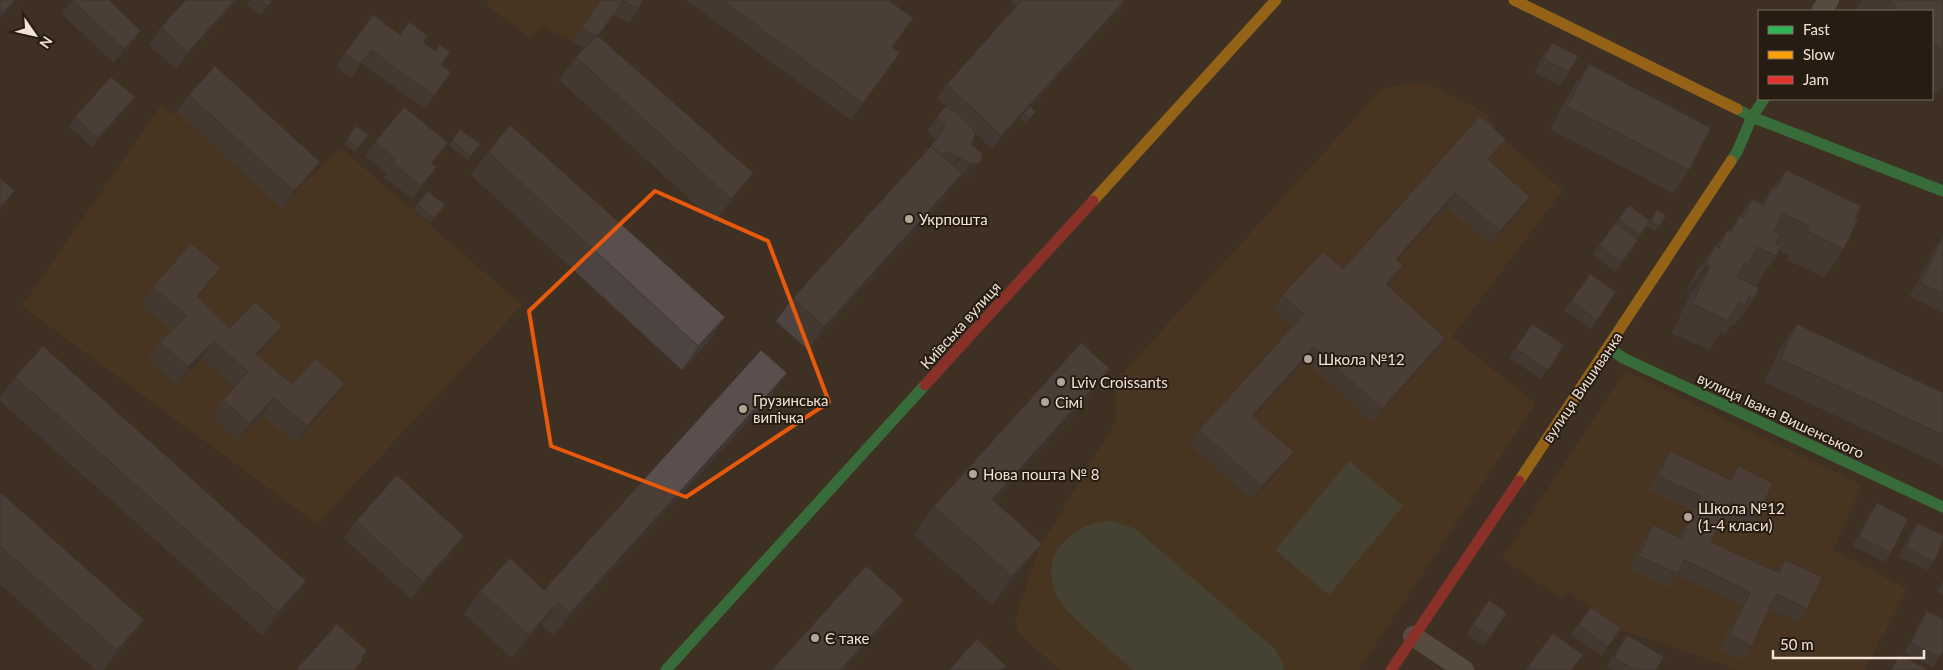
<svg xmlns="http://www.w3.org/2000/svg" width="1943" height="670" viewBox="0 0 1943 670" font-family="Lato,sans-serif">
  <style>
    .built { fill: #53391d }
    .green { fill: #4e5747 }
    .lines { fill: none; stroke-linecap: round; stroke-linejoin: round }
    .street { stroke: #756c63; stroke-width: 20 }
    .fast { stroke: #30b455; stroke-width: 11 }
    .slow { stroke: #ff9f0a; stroke-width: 11 }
    .jam { stroke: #e5322d; stroke-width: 11 }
    .wall { fill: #4d4442 }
    .shaded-wall { fill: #3f3736 }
    .building { fill: #5a4f4d; stroke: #3f3736 }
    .marked { fill: none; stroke: #e8590c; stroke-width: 4; stroke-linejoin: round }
    .poi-dot { fill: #b3a597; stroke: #261c11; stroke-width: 2 }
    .labels { text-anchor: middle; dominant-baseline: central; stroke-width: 4; stroke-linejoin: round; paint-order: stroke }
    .poi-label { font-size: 15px; fill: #f2e3d5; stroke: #261c11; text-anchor: start }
    .street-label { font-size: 15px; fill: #f2e3d5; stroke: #261c11 }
  </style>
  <rect width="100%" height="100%" fill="#3e3124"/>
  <path class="built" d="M489 0H600L572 41 541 26 531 38 486 5Z
    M1407 83 1428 84 1464 101 1484 113 1490 119 1496 131 1526 159 1563 190 1452 337 1536 403 1359 670H1060L1019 634 1015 620 1038 551 1117 419 1115 382 1381 90Z
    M162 104 174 115 177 112 308 179 341 148 522 305 317 524 22 306Z
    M1625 371 1862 485 1833 550 1907 589 1865 670H1739L1627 632 1568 592 1563 599 1502 559Z"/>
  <path class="green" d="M1349 461 1403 506 1329 595 1275 550Z
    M1109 521 1134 528 1275 649 1284 666 1283 670H1133C1117 655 1063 612 1056 595 1049 579 1049 557 1062 544 1079 528 1085 524 1109 521Z"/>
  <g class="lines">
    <path class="street" d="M1821 11 1829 0
      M1413 636 1464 670"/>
    <path class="fast" d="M1737 109 1752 117 1943 191
      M1731 161 1737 152 1752 117 1764 99
      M1608 347 1623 358 1943 507
      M666 670 925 385"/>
    <path class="slow" d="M1514 0 1737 109
      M1093 201 1276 0
      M1519 481 1731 161"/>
    <path class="jam" d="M925 385 1093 201
      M1391 670 1519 481"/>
  </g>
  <path class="wall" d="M0 0H18L0 20Z
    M72 0 132 44 114 63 62 14Z
    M238 0 176 69 149 45 161 27Z
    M250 0H272L261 15 246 5Z
    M600 0H643L639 9 629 23 613 15 598 36 737 196 715 222 559 80 576 57 584 48 572 41Z
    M686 0H888L913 18 892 48 900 53 851 120Z
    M1013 0H1128L1031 107 1033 116 1026 124 1020 118 992 149 974 132 971 144 969 177H960L946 197 808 350 776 321 793 298 931 146 935 140 928 130 937 117 948 107 937 98 947 84 1016 6 1011 2Z
    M1862 0H1943V89L1937 94 1932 89V11H1854Z
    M373 15 400 35 424 42 441 65 451 72 425 109 361 63 351 78 336 66Z
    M1552 43 1569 72 1560 86 1534 72 1543 56Z
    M1589 64 1689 170 1673 193 1550 129 1573 87Z
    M189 95 320 162 308 179 282 208 177 112Z
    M135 97 128 107 92 147 69 126 75 117Z
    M356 126 368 135 355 152 344 144Z
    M460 129 480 144 468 160 449 146Z
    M375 142 448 143 432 163 437 167 427 181 412 199 384 177 387 173 365 156Z
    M488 152 725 317 709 341 682 370 471 175Z
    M1496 152 1489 160 1530 197 1521 211 1491 245 1446 207 1397 260 1393 280 1388 286 1445 338 1436 352 1372 422 1305 361 1254 417 1284 466 1252 500 1189 444 1199 430 1293 326 1273 309 1282 295 1343 269Z
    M1786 170 1855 218 1844 249 1824 277 1787 260 1789 255 1779 250 1776 256 1756 285 1739 277V278L1754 298 1734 326 1731 325 1725 334 1721 332 1709 350 1672 333 1690 295 1686 293 1695 274 1715 246H1716L1727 230 1729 231 1752 199 1761 204 1773 187H1774Z
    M417 204 445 205 430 223 413 209Z
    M1629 205 1650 221 1666 216 1655 231 1647 226 1650 221 1637 240 1632 250 1615 272 1593 254Z
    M1943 236V313L1910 296 1934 249Z
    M1590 274 1616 292 1591 329 1564 310Z
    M208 285 198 297 230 328 282 326 270 343 258 356 292 384 345 383 333 401 295 443 262 415 238 441 211 417 223 400 234 387 202 358 176 385 148 359 160 342 172 331 141 304 153 287Z
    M1532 324 1564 345 1541 379 1509 358Z
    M1797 324 1943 393V466L1764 382 1781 347Z
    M15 377 290 605 262 635 0 401V398Z
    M771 396 554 636 542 625 512 658 464 614 480 591 544 590Z
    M1090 398 995 502 1022 572 992 605 914 535 934 506Z
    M1670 451 1729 479 1738 466 1758 515 1749 529 1723 517 1711 542 1776 572 1785 560 1807 609 1798 622 1769 609 1752 646 1742 659 1720 649 1741 605 1677 575 1668 588 1629 569 1644 539 1653 525 1679 537 1692 510 1649 490 1660 465Z
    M0 492 127 643 104 670H96L0 584Z
    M1877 503 1891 553 1884 562 1853 546 1870 512Z
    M356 521 464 536 452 553 411 599 344 538Z
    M1917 523 1934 561 1927 570 1899 557 1911 533Z
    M1943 581V595L1938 592Z
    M1489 600 1507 613 1484 646 1466 634Z
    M1591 607 1621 628 1602 656 1571 635Z
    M1927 611 1940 657 1933 667 1905 652 1921 620Z
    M1553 633 1572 670H1526Z
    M1627 635 1656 670H1613L1607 666Z
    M1899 655 1927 670H1890Z"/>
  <path class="shaded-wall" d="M15 0H18L0 20V17L3 13Z
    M235 0H238L176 69 188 52Z
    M1125 0H1128L1024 114V113L1020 118 992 149 1001 136Z
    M141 31 132 44 114 63 124 49Z
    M1943 85V89L1937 94Z
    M135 97 128 107 92 147 98 138Z
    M1506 139 1496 152 1478 173 1488 159Z
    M448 143 438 156 422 176 431 163Z
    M961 157 951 171 948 172 957 158Z
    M320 162 308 179 282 208 294 191Z
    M970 164H979L969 177 960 178Z
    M437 167 427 181 412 199 421 186Z
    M753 173 737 196 715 222 731 199Z
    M962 174 946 197 808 350 824 327Z
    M15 191 5 204 0 210V207Z
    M1455 193 1446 207 1386 273 1396 259Z
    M1530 197 1521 211 1491 245 1500 231Z
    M1706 265 1710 266 1690 295 1686 293Z
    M1403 266 1393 280 1376 297 1386 284Z
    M221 268 208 285 185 313 197 296Z
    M725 317 709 341 682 370 698 346Z
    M282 326 270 343 244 371 256 354Z
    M1445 338 1436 352 1372 422 1382 409Z
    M214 341 202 358 176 385 188 367Z
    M1314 347 1305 361 1243 429 1252 416Z
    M1110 369 1090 398 972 527 992 499Z
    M787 373 771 396 554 636 570 613Z
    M345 383 333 401 295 443 307 426Z
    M274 398 262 415 238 441 250 423Z
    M1294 452 1284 466 1252 500 1262 486Z
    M464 536 452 553 411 599 423 582Z
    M1042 544 1022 572 992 605 1012 576Z
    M306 581 290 605 262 635 278 612Z
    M904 600 888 623 845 670H840Z
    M558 602 542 625 512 658 529 635Z
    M144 620 127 643 103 670 117 650Z"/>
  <path class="building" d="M0 0H15L3 13 0 11Z
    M72 0H109L141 31 124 49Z
    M186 0H235L188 52 161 27Z
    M259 0H272L268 6Z
    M601 0H643L639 9 623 1 598 36 597 35 595 36 582 27Z
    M722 0H888L913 18 892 47 900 53 863 103Z
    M1022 0H1125L1001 136 947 84Z
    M1888 0H1943V52L1932 41V11H1900Z
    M373 15 400 35 409 22 428 36 423 42 435 51 440 44 450 52 441 65 451 72 434 96 371 50 361 64 345 53Z
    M597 35 753 173 731 199 576 57Z
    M1552 43 1578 56 1569 72 1544 59Z
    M1589 64 1711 128 1689 170 1567 106Z
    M215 66 320 162 294 191 189 95Z
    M111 77 135 97 98 138 75 117Z
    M946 106 964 119 973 129 975 136 971 144 981 152 983 158 979 164H970L961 157 957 158 946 151 942 155 931 146 945 126 937 117Z
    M1030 106 1036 112 1029 119 1024 113Z
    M404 107 448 143 431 163 437 167 421 186 393 163 396 160 375 142Z
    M1480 116 1506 139 1488 159 1530 197 1500 231 1455 193 1396 259 1403 266 1386 284 1445 338 1382 409 1314 347 1252 416 1294 452 1262 486 1199 430 1304 314 1282 295 1323 252 1343 269Z
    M510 125 725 317 698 346 488 152Z
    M356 126 368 135 358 148 347 139Z
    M460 129 480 144 471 156 452 141Z
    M931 146 962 174 824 327 793 298Z
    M1786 170 1861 206 1855 218 1858 219 1844 249 1807 231 1809 226 1783 214 1774 232 1780 235 1776 244 1781 246 1776 256 1757 247 1748 264 1745 263 1737 277 1759 288 1754 298 1749 295 1745 305 1738 302 1729 321 1692 304 1710 266 1706 265 1715 246 1719 248 1727 230 1732 232 1739 216 1744 218 1752 199 1764 205 1773 187 1777 189Z
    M0 178 15 191 0 207Z
    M428 191 445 205 434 218 417 204Z
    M1629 205 1650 221 1640 235 1619 219Z
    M1657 210 1666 216 1659 227 1650 221Z
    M1616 223 1638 240 1621 262 1599 245Z
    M1943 237V294L1920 283Z
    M191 243 221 268 197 296 230 328 255 302 282 326 256 354 292 384 316 359 345 383 307 426 274 398 250 423 223 400 248 372 214 341 188 367 160 342 187 316 153 287Z
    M1590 274 1616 292 1597 320 1571 301Z
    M1532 324 1564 345 1548 370 1516 348Z
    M1797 324 1943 393V435L1780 359Z
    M1081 343 1110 369 992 499 1042 544 1012 576 934 506Z
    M43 346 306 581 278 612 15 377Z
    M761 350 787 373 570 613 558 602 529 635 480 591 510 558 544 590Z
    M1670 451 1731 480 1738 466 1773 483 1758 515 1730 502 1711 542 1779 573 1785 560 1822 577 1807 609 1776 594 1752 646 1730 635 1750 592 1684 560 1678 574 1639 556 1653 525 1681 538 1701 496 1658 476Z
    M397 475 464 536 423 582 356 521Z
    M0 492 144 620 117 650 0 546Z
    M1877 503 1908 519 1891 553 1859 536Z
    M1917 523 1943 535V541L1934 561 1906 548Z
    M866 566 904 600 840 670H772Z
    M1489 600 1507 613 1490 637 1472 625Z
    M1591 607 1621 628 1608 647 1578 625Z
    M1927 611 1943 619V651L1940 657 1911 643Z
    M337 624 367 651 361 658 363 660 354 670H296Z
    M1553 633 1583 655 1571 670H1533L1528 667Z
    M1627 635 1664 657 1656 670H1635L1614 657Z
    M977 639 1006 666 1002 670H949Z
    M1899 655 1927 669V670H1892Z"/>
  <path d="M0 0H1943V670H0ZM655 191 768 241 829 402 686 497 551 446 529 311Z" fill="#3e3124" fill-opacity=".55" fill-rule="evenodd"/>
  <path class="marked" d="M655 191 768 241 829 402 686 497 551 446 529 311Z"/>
  <g class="poi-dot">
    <circle cx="909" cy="219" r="5"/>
    <circle cx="1308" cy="359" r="5"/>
    <circle cx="1061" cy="382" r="5"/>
    <circle cx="1045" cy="402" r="5"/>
    <circle cx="743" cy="409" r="5"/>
    <circle cx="973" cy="474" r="5"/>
    <circle cx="1688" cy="517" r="5"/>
    <circle cx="815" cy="638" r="5"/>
  </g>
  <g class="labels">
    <g class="poi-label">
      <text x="919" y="219">Укрпошта</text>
      <text x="1318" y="359">Школа №12</text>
      <text x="1071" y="382">Lviv Croissants</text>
      <text x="753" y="400">Грузинська<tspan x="753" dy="17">випічка</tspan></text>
      <text x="1055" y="402">Сімі</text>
      <text x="983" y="474">Нова пошта № 8</text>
      <text x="1698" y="508">Школа №12<tspan x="1698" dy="17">(1-4 класи)</tspan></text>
      <text x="825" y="638">Є таке</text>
    </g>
    <g class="street-label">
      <text transform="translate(960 325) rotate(-48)">Київська вулиця</text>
      <text transform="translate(1582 387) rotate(-56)">вулиця Вишиванка</text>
      <text transform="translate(1781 415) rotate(25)">вулиця Івана Вишенського</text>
    </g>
  </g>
  <rect x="1758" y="10" width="175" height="90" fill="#261c11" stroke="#786c5f"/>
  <rect x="1768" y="26" width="25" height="8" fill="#30b455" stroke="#786c5f"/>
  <text x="1803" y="35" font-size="15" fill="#f2e3d5">Fast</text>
  <rect x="1768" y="51" width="25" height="8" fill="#ff9f0a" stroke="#786c5f"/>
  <text x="1803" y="60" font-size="15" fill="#f2e3d5">Slow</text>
  <rect x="1768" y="76" width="25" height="8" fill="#e5322d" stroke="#786c5f"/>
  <text x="1803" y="85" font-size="15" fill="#f2e3d5">Jam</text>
  <g transform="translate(35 35) rotate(124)" stroke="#261c11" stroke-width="4" paint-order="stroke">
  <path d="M0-4L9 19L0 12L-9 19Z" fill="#f2e3d5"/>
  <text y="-8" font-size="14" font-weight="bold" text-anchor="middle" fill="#f2e3d5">N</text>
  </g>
  <path d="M1773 650v8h151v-8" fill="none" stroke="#f2e3d5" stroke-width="2.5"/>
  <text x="1780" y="650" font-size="15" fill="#f2e3d5" stroke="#261c11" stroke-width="4" paint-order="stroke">50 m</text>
</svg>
